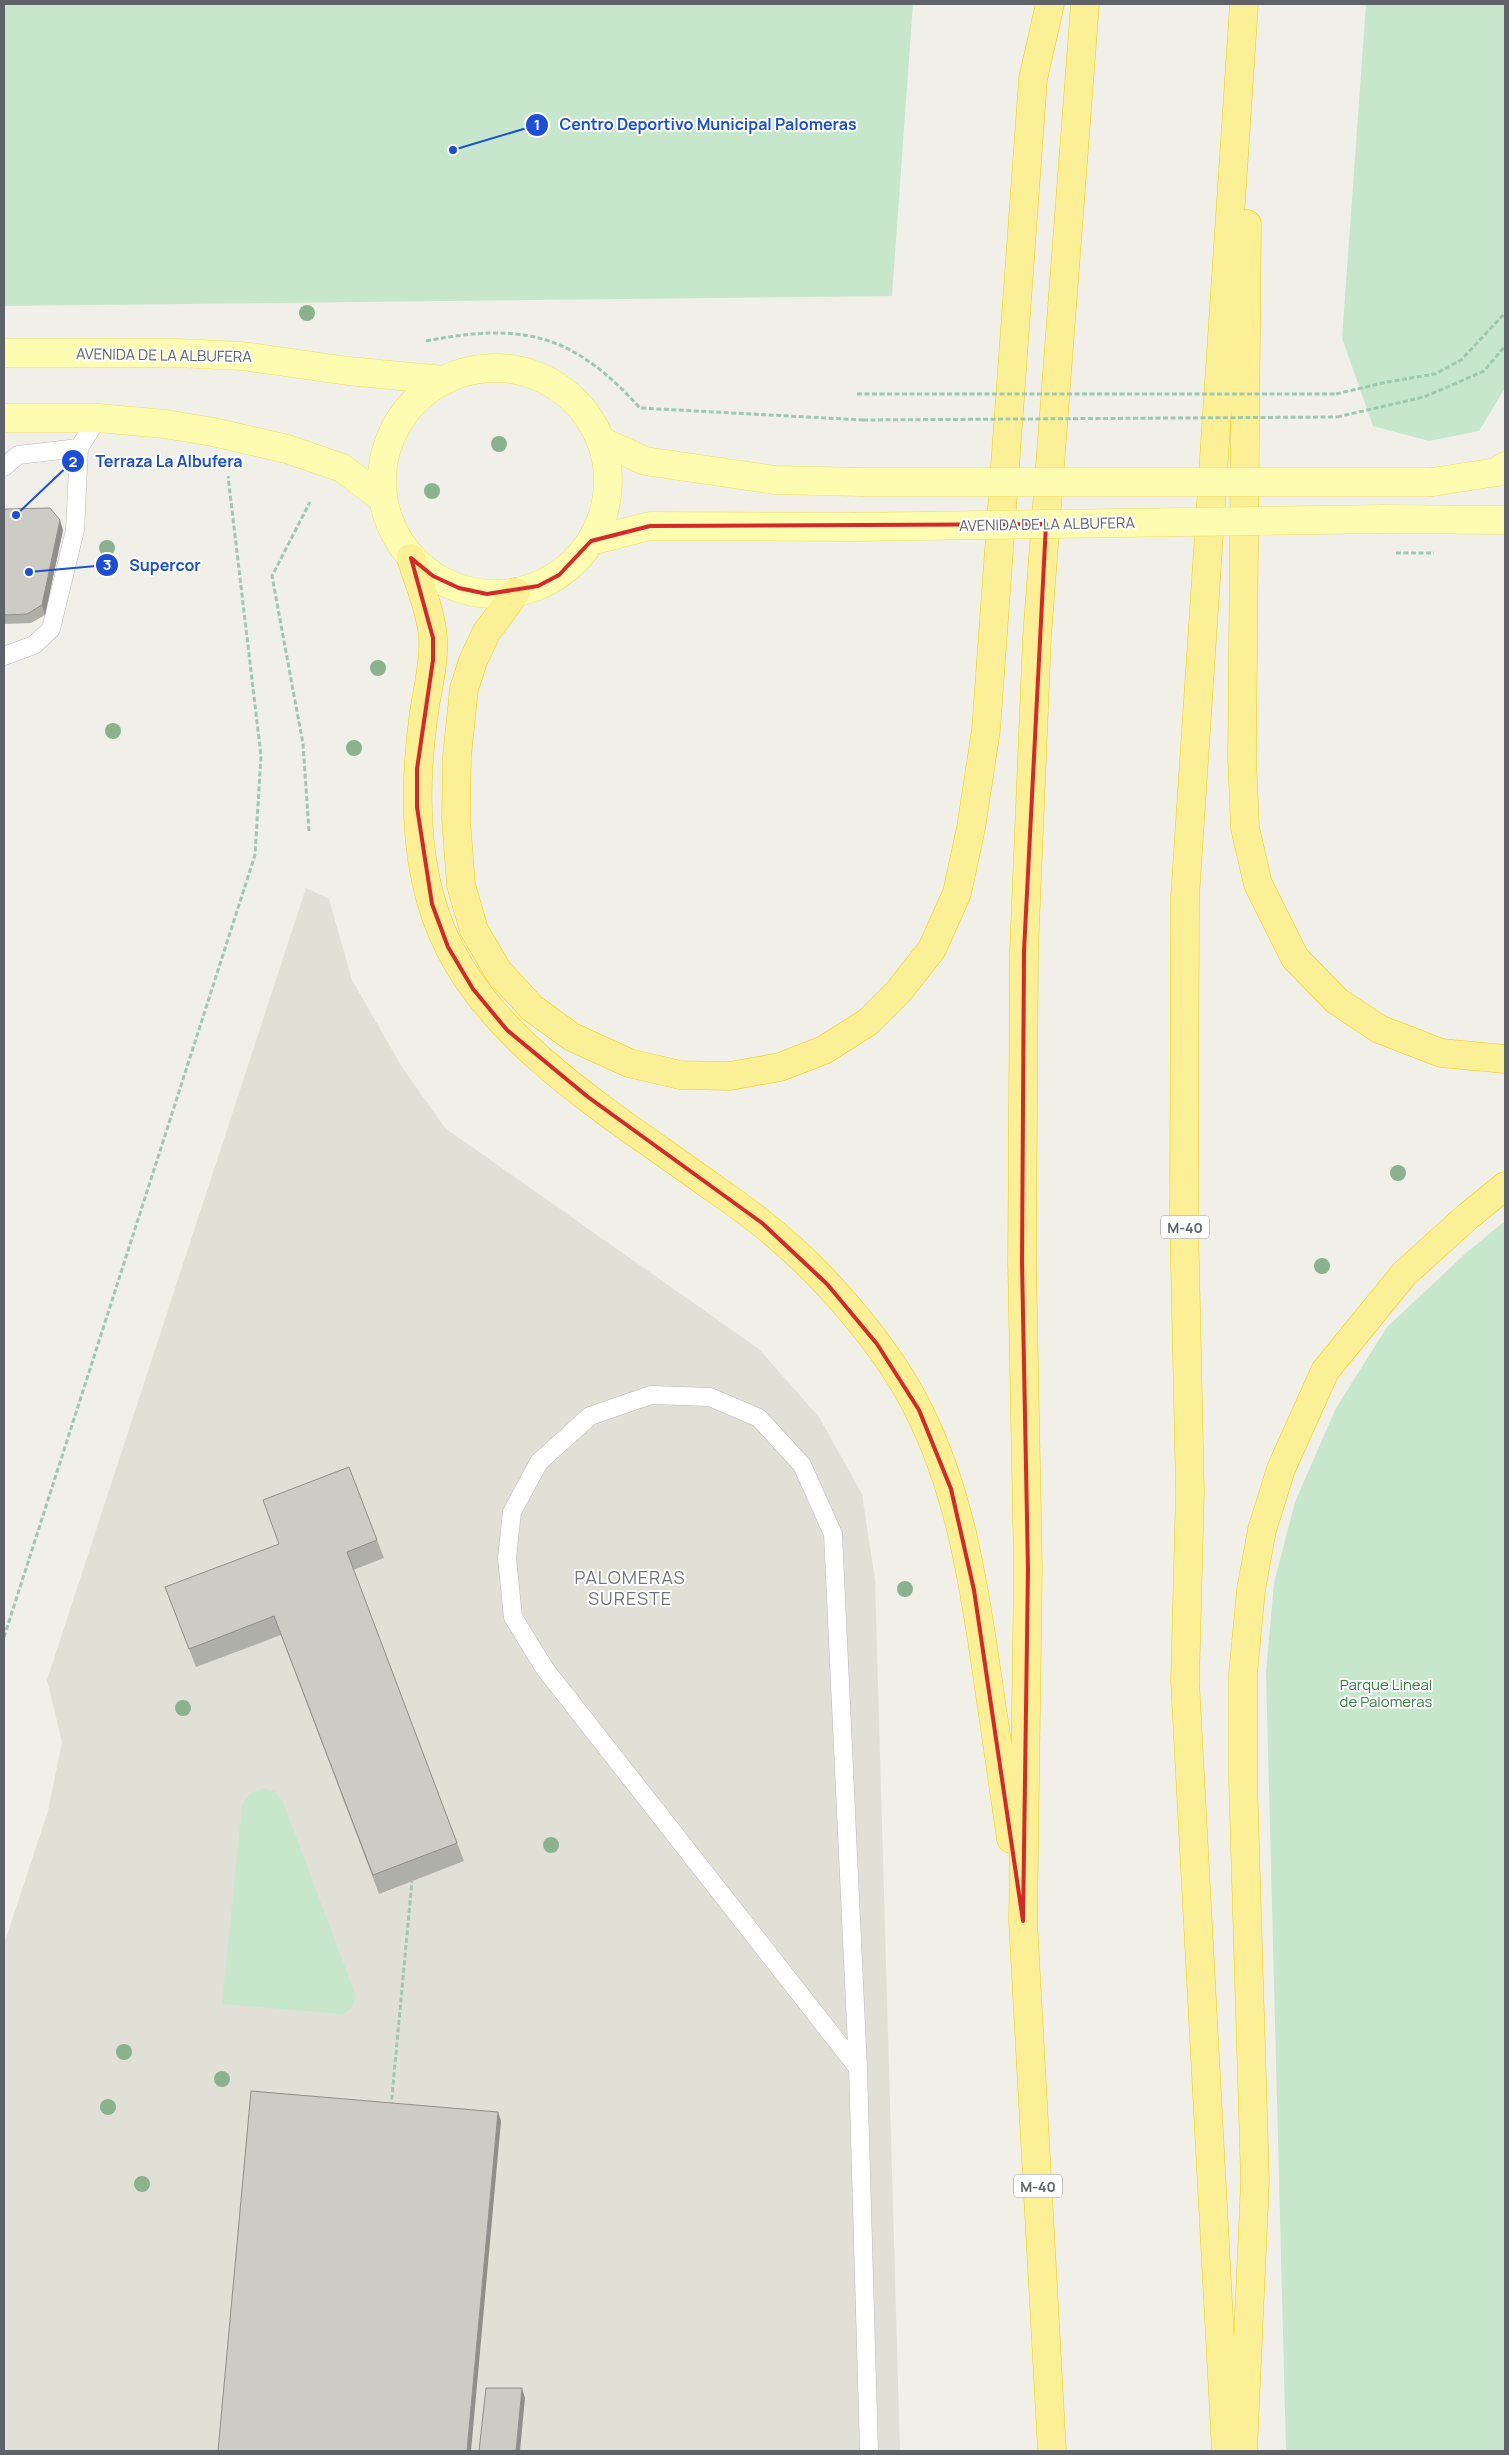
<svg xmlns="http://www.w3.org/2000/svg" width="1509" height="2455" viewBox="0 0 1509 2455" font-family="Manrope,sans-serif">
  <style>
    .education { fill: #e1e0d6 }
    .green { fill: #c6e7cb }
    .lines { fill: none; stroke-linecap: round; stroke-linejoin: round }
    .lane-casing { stroke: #b8b9be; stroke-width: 19 }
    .primary-casing { stroke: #efdd63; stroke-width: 29 }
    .highway-casing { stroke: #f4cd05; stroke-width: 29 }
    .path { stroke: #9fc8b1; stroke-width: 3; stroke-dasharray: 5 2.5; stroke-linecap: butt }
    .lane { stroke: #fff; stroke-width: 18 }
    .primary { stroke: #fefcb0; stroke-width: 28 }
    .highway { stroke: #fbf095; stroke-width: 28 }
    .primary-bridge-casing { stroke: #efdd63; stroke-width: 29; stroke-linecap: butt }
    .path-bridge { stroke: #9fc8b1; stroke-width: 3; stroke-dasharray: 5 2.5; stroke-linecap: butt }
    .primary-bridge { stroke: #fefcb0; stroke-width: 28 }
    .tree { fill: #8ab28e }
    .wall { fill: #afafa9 }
    .shaded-wall { fill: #8f8e89 }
    .building { fill: #cccbc4; stroke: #8f8e89 }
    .marked { fill: none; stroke: #d62828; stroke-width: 4; stroke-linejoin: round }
    .labels { text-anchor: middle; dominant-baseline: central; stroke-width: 4; stroke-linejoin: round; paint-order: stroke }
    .shield { fill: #fff; stroke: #8f9195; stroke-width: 1 }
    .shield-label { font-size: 14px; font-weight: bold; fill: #5f6268 }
    .street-label { font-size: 15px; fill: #5f6268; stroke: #fff }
    .park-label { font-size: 15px; fill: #368044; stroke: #fff }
    .quarter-label { font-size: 18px; letter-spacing: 1px; fill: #70747a; stroke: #fff }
    .leader { fill: none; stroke: #1d4ed8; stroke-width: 2 }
    .callout-dot { fill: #1d4ed8; stroke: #fff; stroke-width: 2 }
    .mark-label { font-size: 15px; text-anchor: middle; font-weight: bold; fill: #fff }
    .callout-label { font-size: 16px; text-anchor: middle; font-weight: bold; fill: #1d4ed8; stroke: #fff; stroke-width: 4; stroke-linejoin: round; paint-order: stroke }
  </style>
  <rect width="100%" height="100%" fill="#f1f0e8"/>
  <path class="education" d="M306 888 329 899 352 980 402 1067 445 1128 759 1349 819 1417 862 1494 875 1580 900 2451H4V1944L48 1811 62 1742 47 1680Z"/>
  <path class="green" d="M4 4H913L892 296 4 306Z
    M1366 4H1505V388L1479 431 1429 441 1373 426 1342 338Z
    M1505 1221V2451H1286L1266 1672 1274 1583 1295 1502 1336 1408 1387 1327 1466 1253Z
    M265 1789 274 1791 283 1802 354 1991C356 2003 353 2008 343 2014L222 2004 242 1805C248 1794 253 1790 265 1789Z"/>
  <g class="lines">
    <defs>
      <path id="lane" d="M4 467 18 455 79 448
        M4 656 34 645 51 629 75 530 79 448 98 418
        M858 2068 545 1669 513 1617 507 1558 512 1512 539 1462 590 1416 651 1395 710 1397 759 1418 802 1465 833 1534 858 2068 869 2451"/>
      <path id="primary" d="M4 353H177L242 356 348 371 443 380
        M382 481a113 113 0 1 1 226 0a113 113 0 1 1-226 0Z
        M4 418H98L165 424 213 432 287 449 342 468 382 498
        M603 442 645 461 775 480 862 482
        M1432 482 1497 472 1505 466
        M1383 519 1505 520
        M591 541 650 526 853 527"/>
      <path id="highway" d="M1247 224 1242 758 1245 828 1258 884 1295 958 1337 1001 1379 1029 1441 1053 1505 1059
        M411 558C419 584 431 611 433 638 435 663 426 694 423 720 413 796 414 879 450 949 499 1046 612 1115 698 1177 719 1192 740 1206 760 1222 818 1267 887 1345 919 1411 959 1491 973 1579 986 1667 994 1724 1003 1781 1011 1839
        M516 592 486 633 473 661 464 689 457 756 456 819 461 885 474 930 498 971 532 1008 572 1037 629 1063 680 1075 730 1076 780 1067 824 1050 868 1022 899 991 932 949 957 893 971 828 986 730 1033 79 1050 4
        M1052 2451 1023 1921 1028 1569 1022 1262 1024 951 1037 637 1085 4
        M1226 2451 1185 1681 1190 1491 1184 1219 1185 897 1244 4
        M1243 2451 1255 2181 1243 1780V1674L1251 1590 1262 1530 1281 1469 1325 1371 1404 1274 1467 1217 1505 1186"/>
    </defs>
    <use href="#lane" class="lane-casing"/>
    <use href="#primary" class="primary-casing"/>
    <use href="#highway" class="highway-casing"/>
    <path class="path" d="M426 341C524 322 573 334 640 408L863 420
      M1336 394 1387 382 1435 374 1461 360 1505 313
      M1337 417 1424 397 1484 371 1505 346
      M309 831 303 744 272 576 310 502
      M4 1637 255 855 261 756 228 476
      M391 2107 412 1881"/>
    <use href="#lane" class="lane"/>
    <use href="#primary" class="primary"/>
    <use href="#highway" class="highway"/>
    <defs>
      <path id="primary-bridge" d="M862 482H1432
        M853 527 1383 519"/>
    </defs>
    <use href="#primary-bridge" class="primary-bridge-casing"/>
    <path class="path-bridge" d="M857 394H1336
      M863 420 1337 417
      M1396 553H1434"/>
    <use href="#primary-bridge" class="primary-bridge"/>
  </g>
  <g class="tree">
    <circle cx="307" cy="313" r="8"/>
    <circle cx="499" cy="444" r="8"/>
    <circle cx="432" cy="491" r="8"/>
    <circle cx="107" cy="548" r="8"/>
    <circle cx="378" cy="668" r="8"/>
    <circle cx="113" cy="731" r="8"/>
    <circle cx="354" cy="748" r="8"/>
    <circle cx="1398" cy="1173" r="8"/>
    <circle cx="1322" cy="1266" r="8"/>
    <circle cx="905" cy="1589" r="8"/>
    <circle cx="183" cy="1708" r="8"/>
    <circle cx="551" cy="1845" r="8"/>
    <circle cx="124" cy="2052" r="8"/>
    <circle cx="222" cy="2079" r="8"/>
    <circle cx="108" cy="2107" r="8"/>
    <circle cx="142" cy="2184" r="8"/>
  </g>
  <path class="wall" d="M4 509 63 530 45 615 31 623 4 624Z
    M377 1540 384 1558 353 1570 464 1861 379 1894 281 1635 196 1667 165 1587Z"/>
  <path class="shaded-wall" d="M60 520 63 530 45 615 42 605Z
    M498 2112 501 2121 471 2451H467Z
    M522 2388 525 2398 520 2451H516Z"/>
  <path class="building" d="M50 508 60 520 42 605 27 614 4 615V509Z
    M349 1467 377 1540 347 1552 457 1843 373 1875 274 1616 189 1649 165 1587 279 1544 263 1500Z
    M251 2091 498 2112 467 2451H218Z
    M486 2388H522L516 2451H479Z"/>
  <path class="marked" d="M1046 524 1024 951 1022 1262 1028 1569 1023 1921 974 1590 951 1489 919 1410 877 1344 827 1284 762 1223 588 1097 507 1030 473 989 448 947 432 904 417 807V769L433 660V638L411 558 433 576 459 588 487 594 538 586 559 575 591 541 650 526Z"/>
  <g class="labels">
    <g class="shield">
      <rect x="1161" y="1215.5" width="48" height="23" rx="4"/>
      <rect x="1014" y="2174.5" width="48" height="23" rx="4"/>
    </g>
    <g class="shield-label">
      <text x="1185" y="1227">M-40</text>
      <text x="1038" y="2186">M-40</text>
    </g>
    <g class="street-label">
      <text transform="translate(164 355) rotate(1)">AVENIDA DE LA ALBUFERA</text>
      <text transform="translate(1047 524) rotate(-1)">AVENIDA DE LA ALBUFERA</text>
    </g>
    <g class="park-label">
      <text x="1386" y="1684">Parque Lineal<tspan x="1386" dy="17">de Palomeras</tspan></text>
    </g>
    <g class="quarter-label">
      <text x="630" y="1577">PALOMERAS<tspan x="630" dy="21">SURESTE</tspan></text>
    </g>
  </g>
  <path class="leader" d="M453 150L537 125M16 515L73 461M29 572L107 565"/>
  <g class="callout-dot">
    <circle cx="453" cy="150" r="5"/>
    <circle cx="16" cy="515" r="5"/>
    <circle cx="29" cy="572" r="5"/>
    <circle cx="537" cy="125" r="12"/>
    <circle cx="73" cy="461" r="12"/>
    <circle cx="107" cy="565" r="12"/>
  </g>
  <g class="mark-label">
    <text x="537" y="130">1</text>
    <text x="73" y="467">2</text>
    <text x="107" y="570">3</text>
  </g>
  <g class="callout-label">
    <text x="708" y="130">Centro Deportivo Municipal Palomeras</text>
    <text x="169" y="467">Terraza La Albufera</text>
    <text x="165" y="571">Supercor</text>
  </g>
  <rect width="1509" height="2455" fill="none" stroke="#5f6268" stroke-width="10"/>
</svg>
